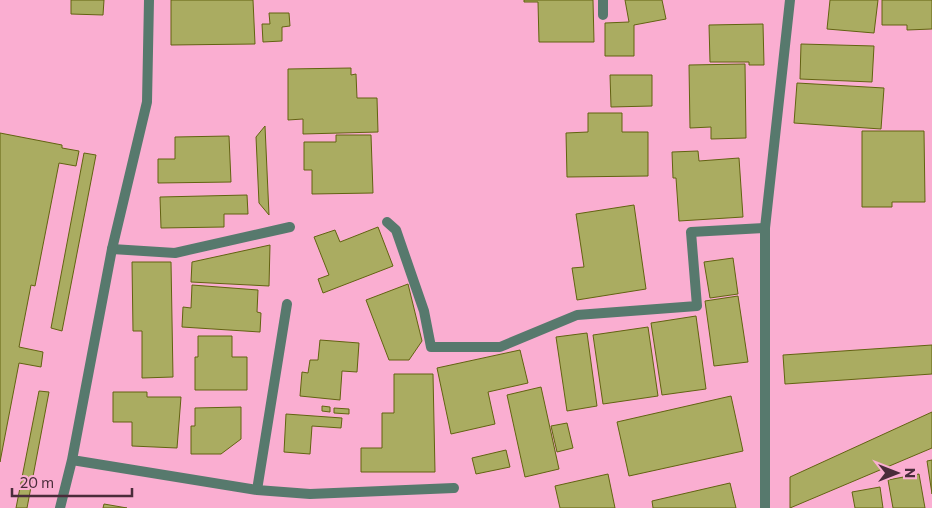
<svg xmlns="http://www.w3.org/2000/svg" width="932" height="508" viewBox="0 0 932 508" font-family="Commissioner,sans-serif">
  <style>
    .building { fill: #aaac61; stroke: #626311 }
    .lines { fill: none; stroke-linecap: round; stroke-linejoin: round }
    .lane { stroke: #57796d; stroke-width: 10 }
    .street { stroke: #57796d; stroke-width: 10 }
  </style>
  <rect width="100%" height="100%" fill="#faaed1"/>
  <path class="building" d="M71 0H104L103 15 71 14Z
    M171 0H253L255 44 171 45Z
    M524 0H593L594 42H539L538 2H524Z
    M625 0H662L666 19 634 25V56H605V23L629 22Z
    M830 0H878L874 33 827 29Z
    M882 0H932V29L907 30V25H882Z
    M269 13H289L290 26 282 27V41L263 42 262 24H270Z
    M763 24 764 65H749V62H710L709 25Z
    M801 44 874 46 872 82 800 79Z
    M745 64 746 138 711 139V127L690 128 689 65Z
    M351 68V75L356 74 357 98H377L378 132 303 134V119L288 120V69Z
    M610 75H652V106L611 107Z
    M797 83 884 88 881 129 794 123Z
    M588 113H622V132H648V176L567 177 566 133 588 132Z
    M265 126 269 215 259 203 256 137Z
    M862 131H924L925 202H892V207H862Z
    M0 133 62 145V148L79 151 76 166 59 163 35 286 31 285 19 347 43 352 41 367 19 363 0 462Z
    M336 135H371L373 193 312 194V170H304V142H336Z
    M229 136 231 182 158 183V159H175V137Z
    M698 151 699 161 739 158 743 217 679 221 676 178H673L672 152Z
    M84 153 96 155 62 331 51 328Z
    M247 195 248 214H224V227L161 228 160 197Z
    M634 205 646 289 577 300 572 268 584 267 576 214Z
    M378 227 393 266 323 293 318 279 329 275 314 237 335 230 340 242Z
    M270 245 269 286 191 282 192 262Z
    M733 258 738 294 710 298 704 262Z
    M132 262H171L173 377 142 378V331H133Z
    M408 284 422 341 409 360H389L366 300Z
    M192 285 258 290 257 312 261 313 260 332 182 327 183 307 191 308Z
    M738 296 748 362 714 366 705 301Z
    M696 316 706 389 662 395 651 323Z
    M648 327 658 396 603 404 593 335Z
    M587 333 597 406 567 411 556 337Z
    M198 336H232V357H247V390H195V357H198Z
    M320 340 359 343 357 372 342 371 340 400 300 396 302 372 308 373 310 360H318Z
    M932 345V374L785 384 783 355Z
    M520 350 528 383 488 392 495 424 451 434 437 368Z
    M394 374H433L435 472H361V448H382V413H394Z
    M541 387 559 469 525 477 507 395Z
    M39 391 49 392 27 508H16Z
    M113 392H147V397H181L177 448 132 446V422H113Z
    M731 396 743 451 629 476 617 422Z
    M322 406 330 407V412L322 411Z
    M241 407V439L221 454H191V426H195V408Z
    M334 408 349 409V414L334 413Z
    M932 412V448L790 508V477Z
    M286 414 342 418 341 428 312 426 310 454 284 452Z
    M567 423 573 448 557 452 551 426Z
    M506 450 510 467 476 474 472 458Z
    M932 460V494L927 461Z
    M608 474 615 508H560L555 486Z
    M919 474 925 508H893L888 480Z
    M730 483 736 508H653L652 501Z
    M880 487 883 508H855L852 492Z
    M104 504 127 508H103Z"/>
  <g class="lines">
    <path class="lane" d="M603 15V0
      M387 222 396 230 424 311 431 347H500L577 315 697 306 691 232 765 228
      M112 249 175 253 290 227"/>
    <path class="street" d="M72 460 257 490 310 494 454 488
      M257 490 287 304
      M60 508 72 460 112 249 147 102 149 0
      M765 508V228L790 0"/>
  </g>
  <g transform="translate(897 473) rotate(90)" stroke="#faaed1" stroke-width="4" paint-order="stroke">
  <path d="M0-4L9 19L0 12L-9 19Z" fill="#4a2c3a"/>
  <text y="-8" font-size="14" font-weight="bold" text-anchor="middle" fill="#4a2c3a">N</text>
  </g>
  <path d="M12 488v8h120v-8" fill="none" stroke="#4a2c3a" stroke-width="2.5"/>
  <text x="20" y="488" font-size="15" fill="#4a2c3a" stroke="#faaed1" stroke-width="4" paint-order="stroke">20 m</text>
</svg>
